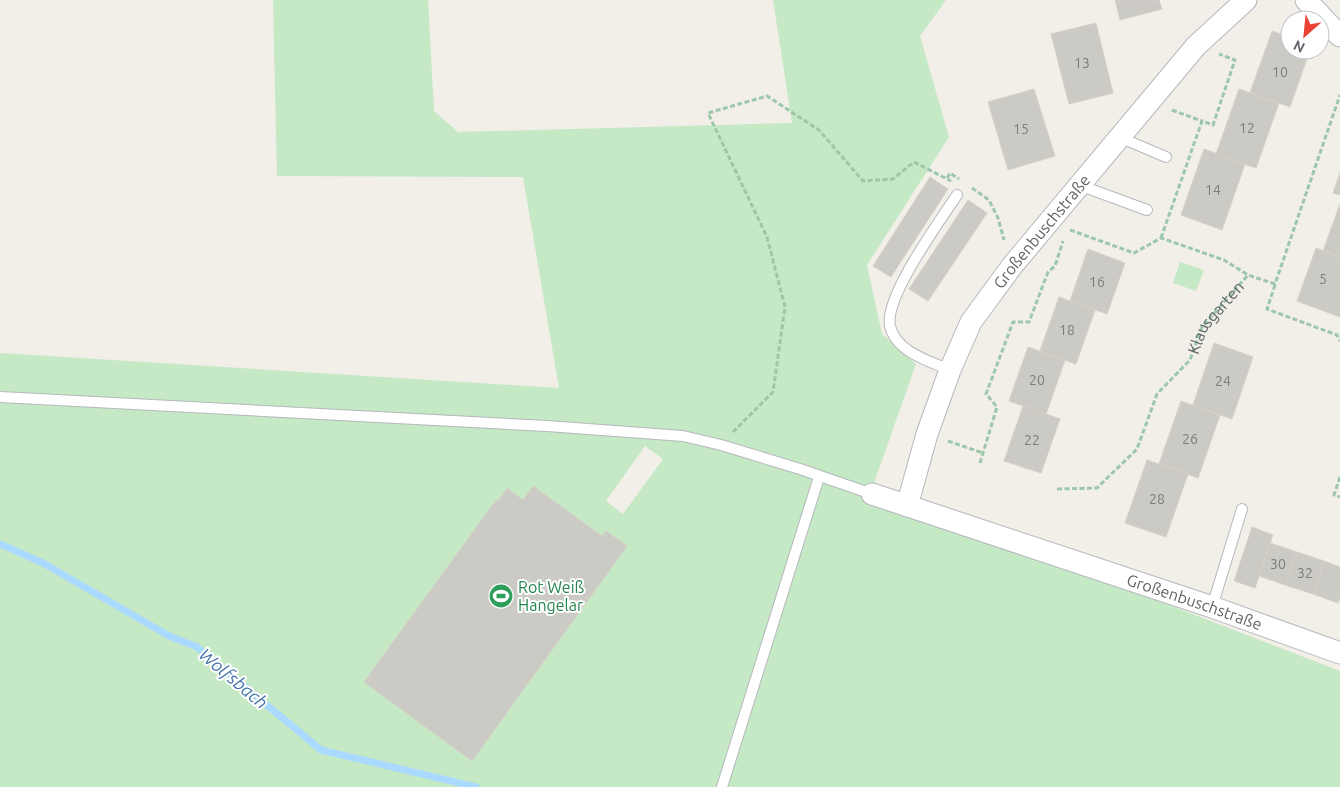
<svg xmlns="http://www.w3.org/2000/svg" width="1340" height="787" viewBox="0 0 1340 787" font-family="Ubuntu,sans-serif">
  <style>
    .green { fill: #c5e8c5; fill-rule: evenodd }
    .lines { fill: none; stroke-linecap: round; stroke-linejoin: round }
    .stream { stroke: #aadaff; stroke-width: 7 }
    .building { fill: #cccac5; stroke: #d6d1c6 }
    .service-casing { stroke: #b5b8bc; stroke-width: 12 }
    .minor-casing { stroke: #b5b8bc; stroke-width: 23 }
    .path { stroke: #9cc7a9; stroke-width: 3; stroke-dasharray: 5 2.5; stroke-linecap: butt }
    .service { stroke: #fff; stroke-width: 10 }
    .minor { stroke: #fff; stroke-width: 21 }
    .labels { text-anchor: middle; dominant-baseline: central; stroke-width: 4; stroke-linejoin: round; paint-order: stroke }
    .number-label { font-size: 14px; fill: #7a7d7f }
    .street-label { font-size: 16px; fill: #5f6368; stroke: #fff }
    .leisure-label { font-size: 16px; fill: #27864d; stroke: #fff; text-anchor: start }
    .water-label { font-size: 18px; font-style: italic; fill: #4174aa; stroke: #fff }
  </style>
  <rect width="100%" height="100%" fill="#f1efe8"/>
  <path class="green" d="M273 0H428L434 111 458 132 792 123 773 0H946L920 36 949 137 867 265 882 334 916 364 868 500 1068 566 1340 671V787H0V353L559 388 523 177 277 176ZM645 446 663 459 623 514 606 501Z
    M1180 262 1204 270 1196 291 1173 283Z"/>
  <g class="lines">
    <path class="stream" d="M0 544 43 563 169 636 197 647 321 750 476 787"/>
  </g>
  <path class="building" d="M1115 0H1159L1162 9 1120 20Z
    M1096 23 1113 93 1069 104 1051 34Z
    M1272 31 1290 37V50H1310L1290 107 1250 93Z
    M1034 89 1055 156 1008 170 988 102Z
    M1239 89 1279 103 1256 168 1216 154Z
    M1204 149 1245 164 1222 230 1181 215Z
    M1340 173V195L1333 193Z
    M930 177 948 189 891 277 873 266Z
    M968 200 987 213 928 301 909 289Z
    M1340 204V257L1323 251Z
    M1316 248 1340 257V317L1297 301Z
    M1088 249 1125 263 1107 314 1070 301Z
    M1059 297 1095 310 1076 364 1040 351Z
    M1214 343 1253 357 1232 419 1193 405Z
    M1028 347 1065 360 1046 414 1009 401Z
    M1181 401 1220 415 1198 478 1159 464Z
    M1023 406 1060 419 1041 473 1004 461Z
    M1147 460 1188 474 1166 537 1125 523Z
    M533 486 602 536 606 531 627 546 472 761 364 682 496 500 498 501 507 488 523 500Z
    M1252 527 1273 535 1255 588 1234 581Z
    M1270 543 1297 552 1285 585 1259 576Z
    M1297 552 1324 561 1313 594 1285 585Z
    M1324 561 1340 567V599L1338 603 1313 594Z"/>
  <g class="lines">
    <defs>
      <path id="service" d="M1119 137 1166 157
        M1079 185 1147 210
        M950 370C929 361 896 352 890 326 884 297 940 221 957 195
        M0 397 547 426 683 436 721 445 800 469 872 494
        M1212 607 1242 509
        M722 787 819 477"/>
      <g id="minor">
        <path d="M1306 0 1340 36"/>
        <path id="s2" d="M872 494 1212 607 1340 653"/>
        <path id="s3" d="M907 506 927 434 950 370 971 322 1012 266 1196 46 1246 0"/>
      </g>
    </defs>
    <use href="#service" class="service-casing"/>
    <use href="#minor" class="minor-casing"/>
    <g class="path">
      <path d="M1172 110 1202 121"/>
      <path d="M947 178 950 173 959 179"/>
      <path d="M972 188 989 200 998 218 1004 240"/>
      <path d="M1070 230 1134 253 1161 238 1224 260 1248 275"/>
      <path d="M1161 238 1202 121 1213 125 1235 60 1219 54"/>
      <path d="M1275 285 1267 309 1337 335 1340 341"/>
      <path d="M733 432 773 392 785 307 767 237 708 113 767 96 819 130 863 181 893 179 914 162 951 181"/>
      <path d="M948 441 983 453"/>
      <path d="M980 463 997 407 986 394 1013 322H1029L1048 272 1055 266 1063 241"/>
      <path d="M1340 477 1334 495 1340 497"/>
      <path id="s1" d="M1057 489 1097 488 1137 449 1157 394 1190 360 1202 327 1248 275 1275 284 1340 95"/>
    </g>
    <use href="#service" class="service"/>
    <use href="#minor" class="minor"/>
  </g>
  <defs>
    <symbol id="stadium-disc" viewBox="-11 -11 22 22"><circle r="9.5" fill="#2e9e5b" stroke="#fff"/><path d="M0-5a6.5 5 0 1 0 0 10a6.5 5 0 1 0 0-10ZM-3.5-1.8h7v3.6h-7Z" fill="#fff"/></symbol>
  </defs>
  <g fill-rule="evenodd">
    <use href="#stadium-disc" x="487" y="582" width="28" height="28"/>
  </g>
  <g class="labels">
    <g class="number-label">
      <text x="1082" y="63">13</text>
      <text x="1280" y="72">10</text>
      <text x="1247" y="128">12</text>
      <text x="1021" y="129">15</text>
      <text x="1213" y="190">14</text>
      <text x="1323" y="279">5</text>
      <text x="1097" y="282">16</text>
      <text x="1067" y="330">18</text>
      <text x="1037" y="380">20</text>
      <text x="1223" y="381">24</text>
      <text x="1190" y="439">26</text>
      <text x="1032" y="440">22</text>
      <text x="1157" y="499">28</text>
      <text x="1278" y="564">30</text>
      <text x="1305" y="573">32</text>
    </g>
    <g class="street-label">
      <text stroke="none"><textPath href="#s3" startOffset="310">Großenbuschstraße</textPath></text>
      <text stroke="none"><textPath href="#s1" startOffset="252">Klausgarten</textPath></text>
      <text stroke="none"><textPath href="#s2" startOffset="340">Großenbuschstraße</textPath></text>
    </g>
    <g class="leisure-label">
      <text x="518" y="587">Rot Weiß<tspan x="518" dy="18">Hangelar</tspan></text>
    </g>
    <g class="water-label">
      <text transform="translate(234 678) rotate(40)">Wolfsbach</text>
    </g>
  </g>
  <g transform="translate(1305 35) rotate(207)"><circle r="24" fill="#ffffff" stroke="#bfc1c3"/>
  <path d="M0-4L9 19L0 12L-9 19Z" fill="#ea4335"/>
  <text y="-8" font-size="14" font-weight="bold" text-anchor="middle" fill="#5f6368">N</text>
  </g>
</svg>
